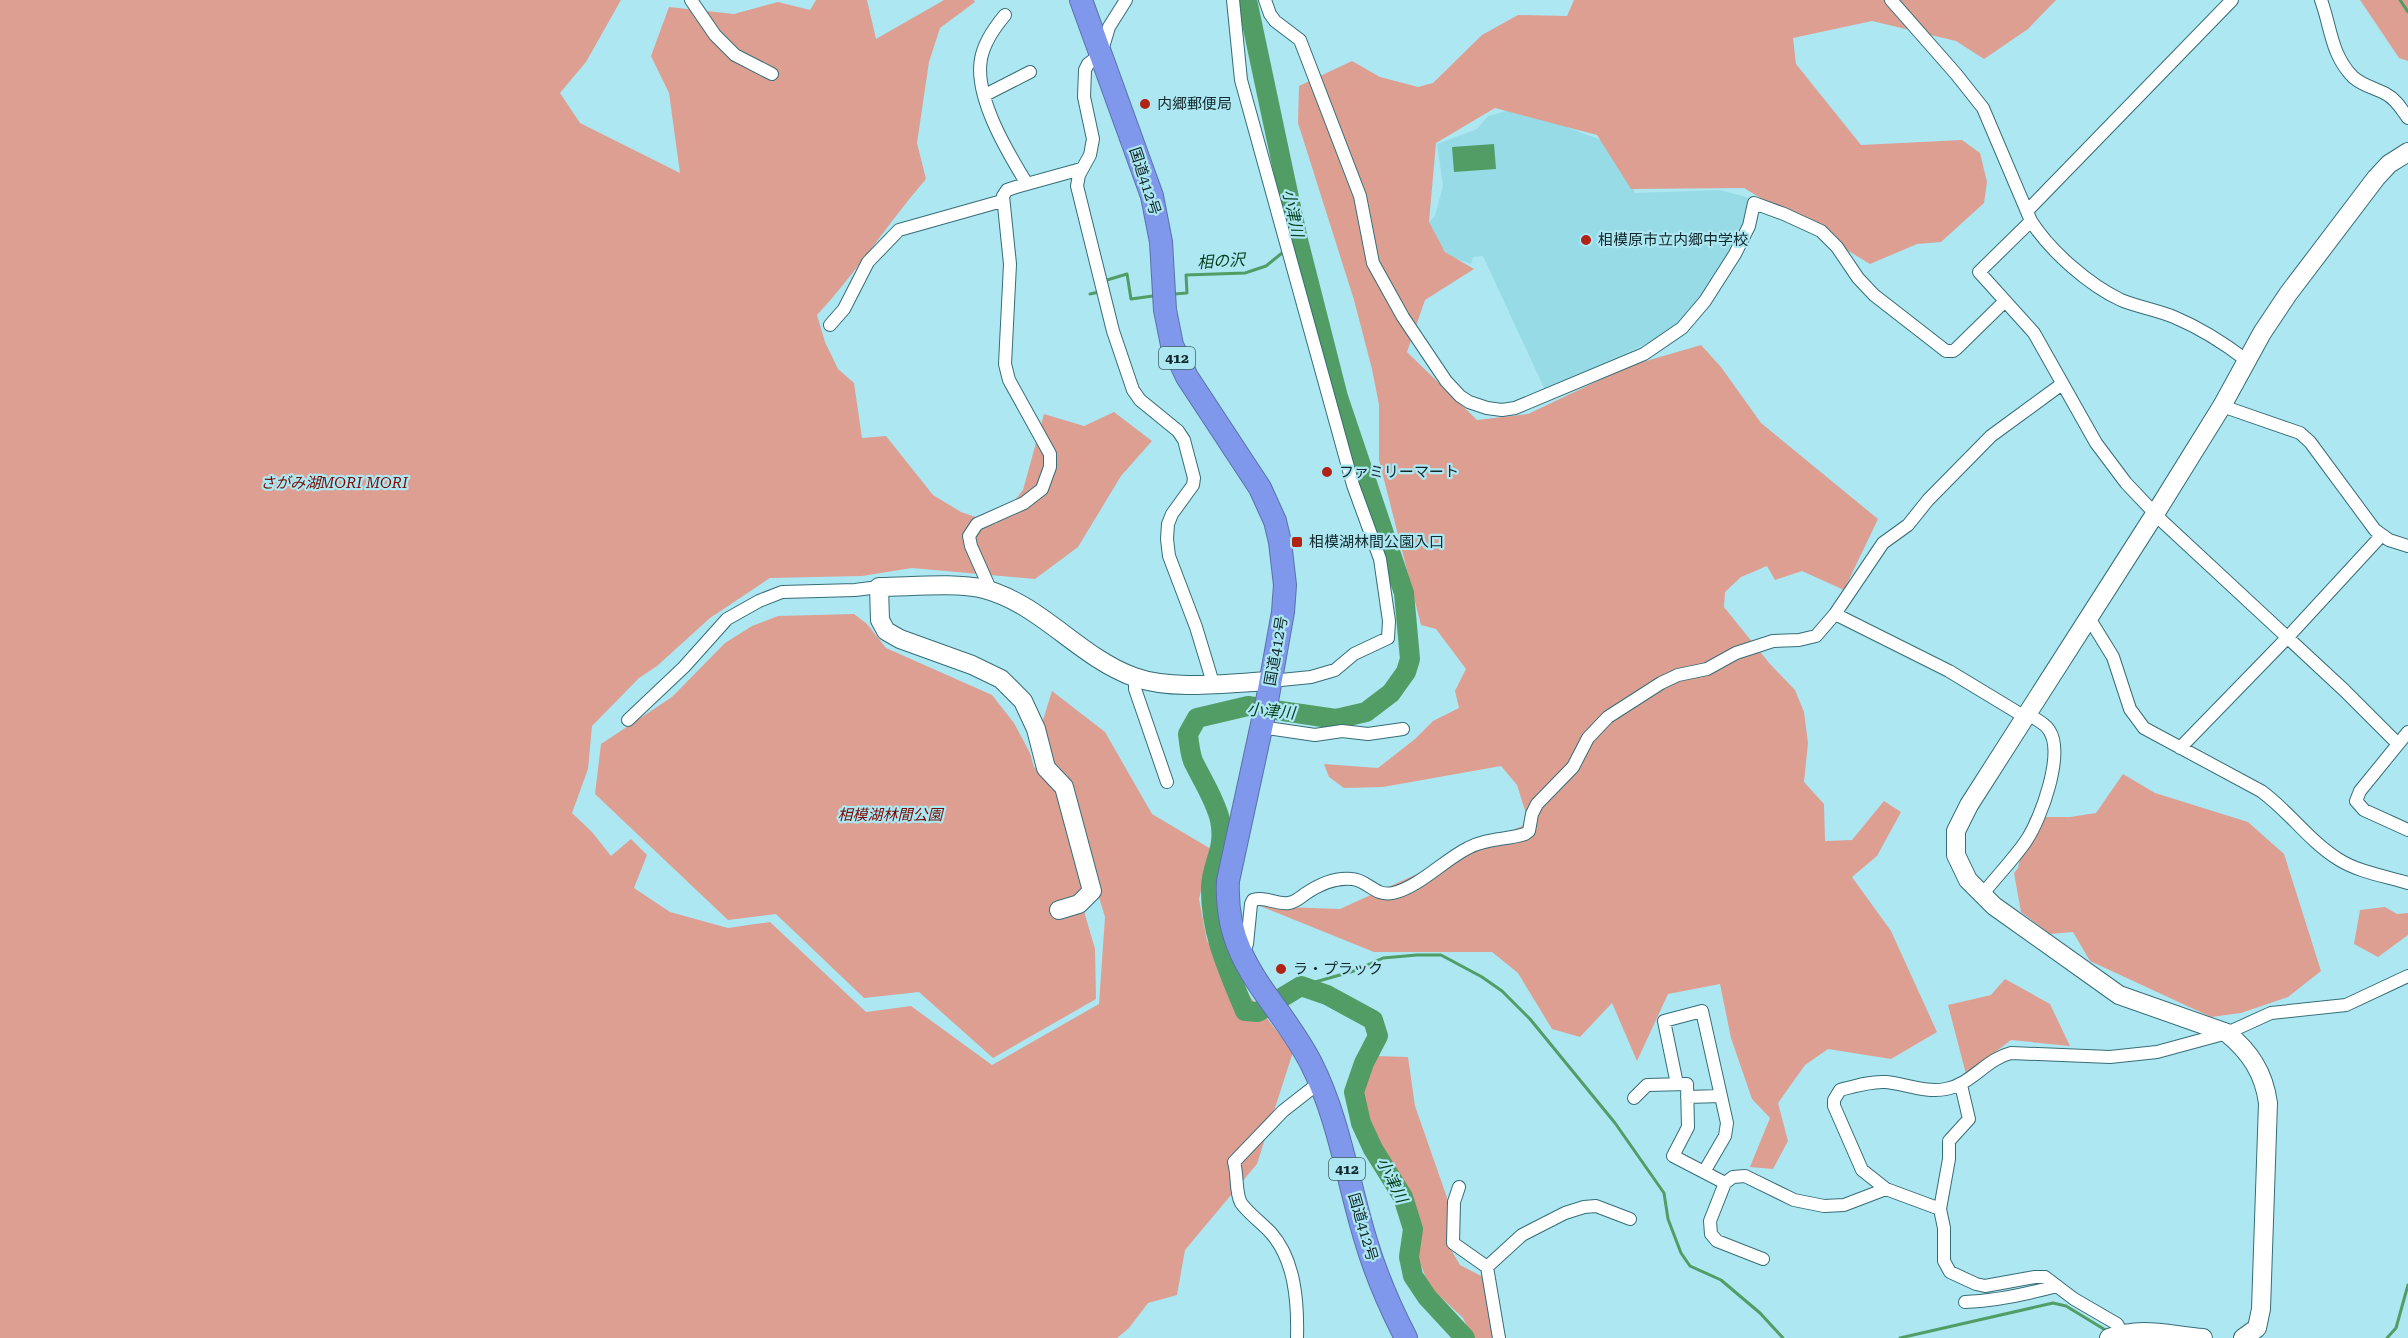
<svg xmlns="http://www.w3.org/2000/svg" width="2408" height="1338" viewBox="0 0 2408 1338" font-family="'Roboto Serif','Noto Sans JP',serif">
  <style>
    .built { fill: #97dbe6 }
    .green { fill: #de9f93 }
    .water { fill: #529d65 }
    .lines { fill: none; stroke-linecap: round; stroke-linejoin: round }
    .stream { stroke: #529d65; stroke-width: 3 }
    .river { stroke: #529d65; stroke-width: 20 }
    .street-casing { stroke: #366d77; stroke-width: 14 }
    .secondary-casing { stroke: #366d77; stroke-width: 20 }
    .highway-casing { stroke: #5971a8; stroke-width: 24 }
    .street { stroke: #fff; stroke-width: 12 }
    .secondary { stroke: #fff; stroke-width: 18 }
    .highway { stroke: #8098eb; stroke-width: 22 }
    .poi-dot { fill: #b12315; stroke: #ade7f2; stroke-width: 2 }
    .labels { text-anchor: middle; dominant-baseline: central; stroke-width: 4.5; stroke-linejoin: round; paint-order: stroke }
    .shield { fill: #ade7f2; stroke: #406167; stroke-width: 1.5 }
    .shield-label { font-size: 14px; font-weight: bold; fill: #11282c }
    .poi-label { font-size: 15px; fill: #11282c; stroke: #ade7f2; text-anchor: start }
    .street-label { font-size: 15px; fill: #11282c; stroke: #ade7f2 }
    .park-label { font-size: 15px; font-style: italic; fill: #790a02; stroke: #ade7f2 }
    .water-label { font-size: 16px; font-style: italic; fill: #023e19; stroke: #ade7f2 }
  </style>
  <rect width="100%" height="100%" fill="#ade7f2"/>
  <path class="built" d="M1517 108 1601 140 1619 158 1635 193 1720 190 1753 199 1744 224 1700 305 1659 338 1545 390 1483 256 1473 257 1471 264 1448 255 1426 225 1435 216 1443 186 1437 144 1477 129 1488 116Z"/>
  <path class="green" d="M0 0H621L586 62 560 93 580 123 680 173 669 93 651 56 669 7 734 14 778 2 810 10 816 0H867L876 39 944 0H974L975 2 940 28 929 62 917 143 926 179C888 223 857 272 817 315L825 342 838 369 854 383 862 438 886 436 933 495 961 512 996 524 1023 490 1044 414 1084 426 1114 412 1152 441 1121 476 1078 547 1035 579 912 568 862 576 770 578 710 618 657 666 639 678 592 726 588 769 572 813 592 832 611 856 631 839 647 855 634 888 670 912 728 928 770 922 866 1012 911 1006 992 1065 1099 1004 1105 917 1065 785 1049 770 1043 720 1052 691 1105 732 1152 814 1211 849 1199 899 1207 941 1293 1052 1257 1164 1185 1250 1177 1295 1148 1303 1129 1328 1117 1338H0Z
    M1574 0H2056L2028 29 1984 59 1956 41 1872 21 1793 38 1796 64 1861 145 1962 140 1980 153 1987 182 1984 203 1941 242 1917 244 1870 264 1744 188 1631 189 1597 135 1495 108 1436 143 1429 222 1445 252 1474 269 1425 300 1407 352 1477 420 1528 414 1629 366 1701 345 1721 367 1761 423 1878 519 1844 590 1802 571 1775 580 1767 566 1741 577 1725 592 1724 607 1770 664 1795 690 1804 712 1808 743 1804 782 1824 804 1825 841 1852 840 1884 801 1901 812 1877 856 1852 877 1891 931 1937 1032 1891 1059 1828 1049 1805 1065 1778 1103 1788 1141 1773 1169 1750 1167 1770 1118 1752 1099 1731 1038 1720 984 1668 994 1637 1061 1612 1003 1580 1037 1552 1029 1518 973 1492 952H1374L1260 906 1340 909 1529 823 1517 785 1501 766 1383 787 1344 788 1329 777 1324 764 1378 768 1415 739 1433 721 1459 708 1455 691 1466 669 1436 629 1421 625 1379 460V405L1372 369 1354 300 1298 123 1299 86 1352 61 1380 77 1418 87 1433 83 1482 35 1518 15 1567 16Z
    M2360 0H2408V61L2399 58Z
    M854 614 867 624 886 648 992 695 1014 723 1030 753 1034 767 1061 788 1086 883 1080 897 1095 949 1096 999 993 1058 919 992 864 998 776 914 728 920 595 794 601 744 672 697 725 643 752 626 778 616Z
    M2123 774 2155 793 2248 822 2284 854 2321 971 2288 997 2241 1013 2211 1017 2090 961 2073 932 2050 934 2021 912 2014 873 2018 868 2030 817H2070L2096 813Z
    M2385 907 2397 914 2408 913V935L2378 957 2354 944 2360 910Z
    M2005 979 2050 1004 2070 1046 2011 1040 1966 1074 1948 1005 1991 995Z
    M1376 1056 1408 1057 1415 1106 1451 1209 1447 1243 1460 1265 1487 1279 1496 1338H1473L1463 1318 1429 1286 1419 1260 1415 1212 1395 1170 1368 1129 1359 1091Z"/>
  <path class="water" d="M1494 144 1496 169 1454 172 1452 147Z"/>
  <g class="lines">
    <path class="stream" d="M2400 0 2408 12
      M1295 243 1298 240
      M1107 280 1127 274 1131 299 1153 296
      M1090 294 1099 292
      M1174 294 1187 293 1186 275 1245 273 1266 266 1282 253
      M1301 986 1354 971 1383 958 1417 955H1441L1482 977 1502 991 1530 1019 1615 1123 1664 1193 1668 1219 1681 1253 1690 1266 1721 1280 1760 1313 1783 1338
      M1900 1338 2053 1303 2066 1306 2107 1331
      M2387 1338 2396 1328 2408 1285"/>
    <path class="river" d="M1247 0 1298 240 1338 397 1404 593 1410 659 1406 672 1391 693 1366 712 1336 719 1248 706 1197 718 1188 734C1189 743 1190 753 1193 761 1202 780 1215 799 1220 820 1226 850 1212 862 1211 887 1210 932 1228 970 1245 1011L1258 1012 1301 986 1327 995 1373 1020 1378 1036 1364 1063 1354 1092 1361 1123 1373 1149 1403 1197 1413 1229 1409 1257 1413 1276 1427 1297 1465 1338"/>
    <defs>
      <path id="street" d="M691 0 715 35 735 55 772 74
        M1126 0 1109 27 1101 54 1088 64 1085 70 1084 97 1093 139 1090 155 1079 175 1077 186 1113 331 1133 390 1140 400 1178 431 1184 440 1194 478 1193 485 1172 514 1168 524 1167 539 1169 556 1196 627 1213 683
        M1233 0 1241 80 1353 485 1380 559 1389 621 1388 638 1354 654 1335 670 1311 677 1271 681
        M1265 0 1270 14 1275 21 1300 40 1360 196 1373 263 1403 317 1446 381 1460 396 1469 402 1487 408 1502 410 1515 408 1644 354 1682 328 1705 301 1735 254 1749 226 1754 203 1784 214 1821 231 1837 247 1858 278 1874 295 1946 351H1953L1956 349 2005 301
        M1891 0 1956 74 1983 108 2031 221C2050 251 2089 285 2121 300 2138 307 2157 310 2174 317 2200 328 2224 343 2246 360
        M2321 0C2331 27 2331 55 2353 77 2363 86 2375 88 2386 94 2396 99 2402 110 2408 118
        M1005 15C994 28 984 42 981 59 974 97 1008 153 1027 184
        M985 95 1030 72
        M2027 211 2232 0
        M2031 221 1979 272 2034 333 2096 443 2126 483 2162 521 2344 690 2397 743
        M830 325 844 309 868 262 899 230 1002 201
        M2222 406 2300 433 2310 442 2375 530 2389 540 2408 546
        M991 591 971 546 969 536 977 524 1024 503 1042 489 1050 467V454L1009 380 1005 364 1010 264 1003 196 1007 190 1016 187 1081 169
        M1835 614 1949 671 2025 717
        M2089 618 2113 657 2130 709 2144 728 2261 791C2289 811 2309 841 2338 859 2358 872 2385 876 2408 883
        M1135 677V689L1167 782
        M628 720 684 667 727 619 759 601 782 592 855 590 879 587
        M1261 727 1315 735 1342 731 1368 734 1403 729
        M2408 732 2360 791 2356 801 2364 810 2408 830
        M2180 748 2287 638 2381 536
        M1982 895C1996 877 2013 860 2026 841 2041 819 2065 753 2049 730 2045 723 2034 718 2027 714
        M1243 952 1247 944 1251 904 1253 900C1266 896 1276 905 1289 903 1295 902 1300 898 1305 894 1318 885 1335 877 1352 879 1368 880 1375 897 1393 893 1419 887 1444 860 1468 848 1486 838 1507 840 1525 834L1529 831 1532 814 1537 804 1573 767 1588 738 1608 717 1661 683 1678 675 1707 669 1736 653 1773 641 1799 640 1816 636 1835 614 1883 543 1908 525 1928 500 1991 436 2062 384
        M1677 1084 1664 1021 1702 1011 1727 1123 1725 1136 1704 1172
        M1687 1097 1721 1096
        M1634 1098 1647 1085 1687 1084 1688 1127 1673 1156 1725 1183
        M1459 1187 1454 1202 1453 1243 1487 1267 1499 1338
        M1940 1209 1949 1159V1141L1969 1119 1961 1085
        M1763 1259 1717 1241 1711 1234 1710 1221 1725 1183 1733 1177 1745 1176 1794 1200 1824 1206 1844 1205 1886 1189
        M1487 1267 1522 1235 1565 1213 1584 1207 1596 1206 1630 1219
        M1965 1302C1996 1301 2027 1294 2057 1286
        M2122 1333 2117 1324 2074 1299 2045 1277H2035L1985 1286 1976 1284 1950 1272 1944 1261V1228L1940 1209 1886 1189 1862 1170 1834 1106V1100L1840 1090C1855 1086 1871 1081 1886 1082 1906 1084 1926 1093 1946 1089 1972 1084 1986 1059 2011 1053L2110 1057 2157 1052 2227 1033 2271 1013 2346 1005 2408 976
        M1297 1338C1298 1302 1295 1260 1271 1233 1262 1223 1249 1214 1241 1203 1235 1192 1238 1175 1234 1162L1283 1111 1320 1082"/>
      <path id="secondary" d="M1059 910 1079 904 1092 891 1064 787 1046 768 1036 729 1023 701 1001 679 972 665 900 639 886 631 880 620 879 587C909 587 955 582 984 589 1041 604 1079 657 1134 677 1173 691 1229 683 1271 681
        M2109 1338C2142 1326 2168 1335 2203 1338
        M2243 1338 2257 1328 2261 1309 2268 1103C2264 1073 2250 1052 2227 1033L2119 995 1994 906 1968 880 1956 855V831L1969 805 2155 514 2222 406 2262 333 2288 294 2376 178 2389 164 2408 152"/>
      <path id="highway" d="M1081 0 1152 196 1161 242 1165 310 1172 345 1187 377 1260 488 1275 521 1280 542 1285 585 1283 612 1267 701 1228 881C1224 964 1276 996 1311 1063 1339 1118 1348 1183 1366 1241 1376 1275 1390 1307 1406 1338"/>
    </defs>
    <use href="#street" class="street-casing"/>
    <use href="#secondary" class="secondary-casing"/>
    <use href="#highway" class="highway-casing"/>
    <use href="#street" class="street"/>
    <use href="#secondary" class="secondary"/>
    <use href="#highway" class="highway"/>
  </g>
  <g class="poi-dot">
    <circle cx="1145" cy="104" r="6"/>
    <circle cx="1586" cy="240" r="6"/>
    <circle cx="1327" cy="472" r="6"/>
    <rect x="1291" y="536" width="12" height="12" rx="3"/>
    <circle cx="1281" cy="969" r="6"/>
  </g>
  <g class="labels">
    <g class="shield">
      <rect x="1159" y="347" width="36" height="22" rx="4.5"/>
      <rect x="1329" y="1158" width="36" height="22" rx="4.5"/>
    </g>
    <g class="shield-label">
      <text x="1177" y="358">412</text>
      <text x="1347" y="1169">412</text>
    </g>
    <g class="poi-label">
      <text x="1157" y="104">内郷郵便局</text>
      <text x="1598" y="240">相模原市立内郷中学校</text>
      <text x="1339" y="472">ファミリーマート</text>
      <text x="1309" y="542">相模湖林間公園入口</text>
      <text x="1293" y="969">ラ・プラック</text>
    </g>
    <g class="street-label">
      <text transform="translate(1145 181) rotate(72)">国道412号</text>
      <text transform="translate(1276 651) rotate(-80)">国道412号</text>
      <text transform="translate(1363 1227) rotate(74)">国道412号</text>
    </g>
    <g class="park-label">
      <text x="334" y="483">さがみ湖MORI MORI</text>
      <text x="890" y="815">相模湖林間公園</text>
    </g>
    <g class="water-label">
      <text transform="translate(1293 213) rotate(78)">小津川</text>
      <text transform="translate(1221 261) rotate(-4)">相の沢</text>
      <text transform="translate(1271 711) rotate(5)">小津川</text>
      <text transform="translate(1392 1180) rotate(63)">小津川</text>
    </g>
  </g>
</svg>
